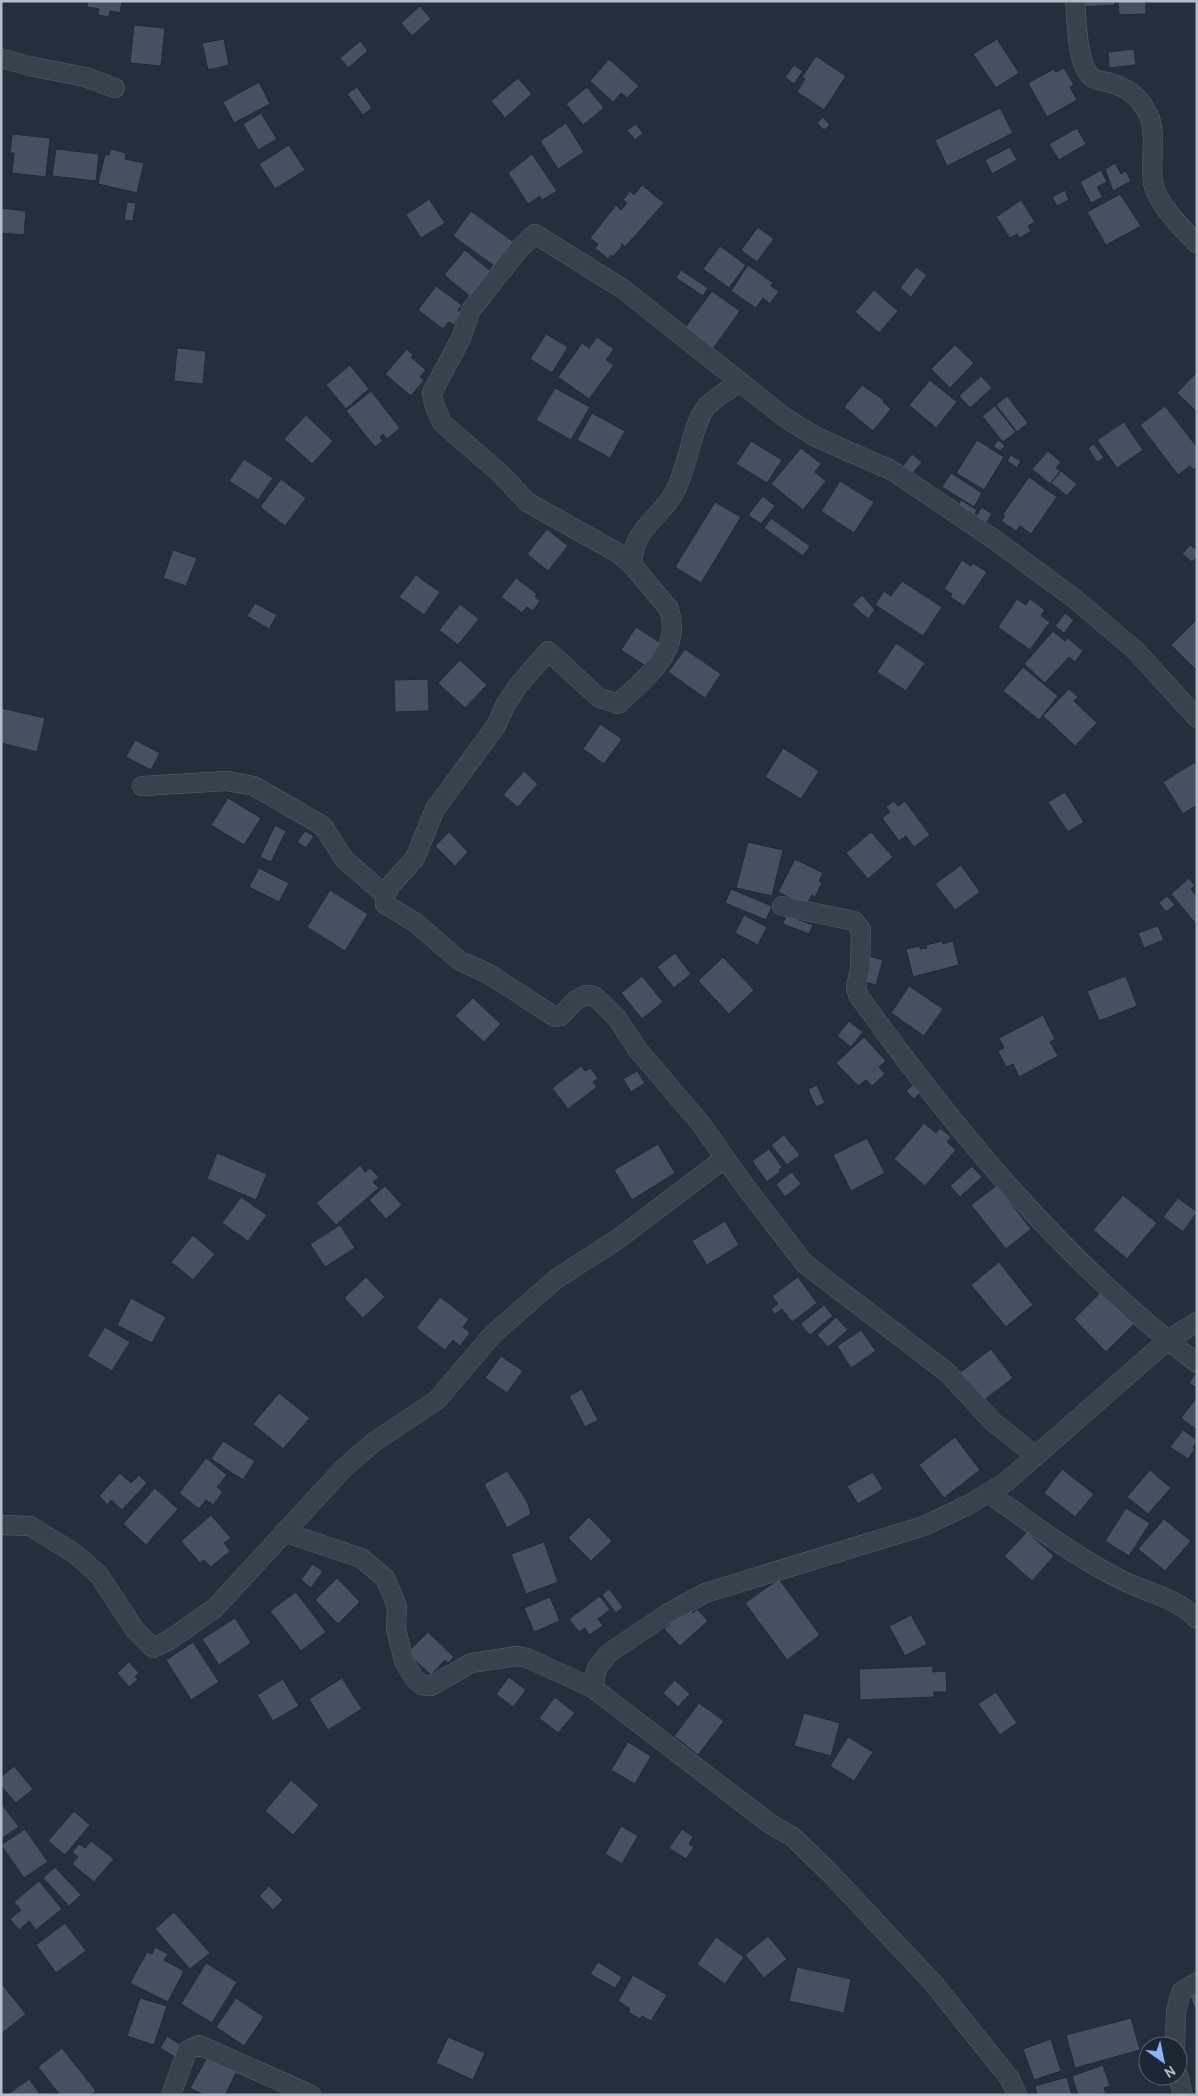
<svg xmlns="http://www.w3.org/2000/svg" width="1198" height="2096" viewBox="0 0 1198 2096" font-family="Overpass,sans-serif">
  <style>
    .building { fill: #455162; stroke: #1f2835 }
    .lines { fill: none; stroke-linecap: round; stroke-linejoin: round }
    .street-casing { stroke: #565f6c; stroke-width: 20 }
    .street { stroke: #38414e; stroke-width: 19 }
  </style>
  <rect width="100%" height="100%" fill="#242f3e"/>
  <path class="building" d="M88 1H122L120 13 110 11 109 17 98 15 99 9 87 7Z
    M1082 1H1115V5L1082 7Z
    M1118 1H1146V14L1119 15Z
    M420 6 431 19 412 36 401 23Z
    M134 25 165 28 161 66 130 63Z
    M224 39 229 65 208 70 202 43Z
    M997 39 1019 73 996 88 973 54Z
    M360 41 368 51 348 68 340 58Z
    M1134 49 1136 65 1109 68 1108 52Z
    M816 56 846 76 824 110 797 92 805 79 802 77Z
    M609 59 639 86 627 98 621 93 613 102 590 81Z
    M794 65 803 71 794 84 785 77Z
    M1064 68 1074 85 1070 87 1077 100 1047 117 1028 83 1054 69 1056 72Z
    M518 78 532 94 505 118 491 101Z
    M259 82 270 104 234 123 223 102Z
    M357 87 372 108 363 115 347 94Z
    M587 87 604 108 583 125 566 104Z
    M1000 108 1013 133 947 166 935 140Z
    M261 113 277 139 258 150 243 124Z
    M823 117 830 125 824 130 817 123Z
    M566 123 584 152 558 169 540 141Z
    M636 124 643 133 635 140 627 130Z
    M1077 128 1086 144 1059 160 1049 144Z
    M12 134 50 138 46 177 12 173 14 153H10Z
    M289 145 305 170 275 189 259 164Z
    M1010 147 1017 160 992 174 985 160Z
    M56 149 99 154 96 181 52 176Z
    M111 149 126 153 125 159 144 163 137 193 98 184 105 154 109 155Z
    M532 154 557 191 542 200 540 196 528 204 508 173Z
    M1115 163 1121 174 1126 171 1131 181 1113 191 1105 169Z
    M1101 170 1107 182 1097 187 1103 197 1091 203 1080 182Z
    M642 185 664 203 625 247 621 243 622 246 613 257 611 255 608 259 595 248 598 244 590 238 616 205 621 210 627 203 623 200 630 191 634 195Z
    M1065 190 1069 200 1057 206 1052 197Z
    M1120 194 1141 226 1106 245 1087 212Z
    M429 199 445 223 421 238 406 215Z
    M1021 200 1035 222 1028 226 1031 231 1020 238 1017 234 1010 238 996 217Z
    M127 202 136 203 133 221 124 220Z
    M1 208 26 211 24 235 1 233Z
    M471 211 519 246 501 271 453 236Z
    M758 227 774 239 757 262 741 250Z
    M720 246 746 265 729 288 703 269Z
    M465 250 494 274 473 299 444 275Z
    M748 265 773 283 771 286 779 291 770 304 763 298 756 308 731 291Z
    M916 267 927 275 911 297 900 288Z
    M681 270 708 288 703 296 676 278Z
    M436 286 462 305 458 310 462 313 454 325 449 322 443 329 418 310Z
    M874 290 898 311 879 333 855 312Z
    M712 291 740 311 712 350 684 329Z
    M546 334 568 347 552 373 530 359Z
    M597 337 614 349 606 360 614 365 589 399 558 377 582 343 589 348Z
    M955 345 974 363 950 388 931 369Z
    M177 348 206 351 203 384 174 381Z
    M407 349 413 355 411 357 426 370 420 377 424 380 411 396 385 374Z
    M350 365 369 389 346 409 326 385Z
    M1197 372V412L1177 393Z
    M981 376 992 388 970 408 959 396Z
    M930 380 957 402 936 428 909 405Z
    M862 385 884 400 883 402 891 409 873 431 844 407Z
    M555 388 590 407 571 440 536 420Z
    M371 391 400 428 387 439 383 434 380 437 383 441 375 447 346 411Z
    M1007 396 1028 423 1017 432 996 405Z
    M995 406 1016 432 1003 442 982 416Z
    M1165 406 1197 447V467L1193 470 1190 466 1178 475 1140 425Z
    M592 413 625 431 610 458 577 440Z
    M306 415 333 441 312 464 284 439Z
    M1124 422 1143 450 1117 468 1097 440Z
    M977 440 1004 457 984 490 956 473Z
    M999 440 1005 446 1000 451 993 446Z
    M751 441 782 460 767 483 736 464Z
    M1094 444 1104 458 1097 462 1088 448Z
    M801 448 821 464 815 472 826 481 803 510 771 484Z
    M1048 451 1061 462 1056 468 1060 471 1050 484 1032 469Z
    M912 454 922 462 913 473 903 466Z
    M1011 455 1021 461 1017 468 1007 461Z
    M244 459 273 478 258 500 229 481Z
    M1061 471 1077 484 1067 496 1051 483Z
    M951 473 982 493 974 507 942 487Z
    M1029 477 1057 497 1031 534 1020 526 1016 531 1001 521 1005 516 1003 514Z
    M281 479 306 498 285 526 260 507Z
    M840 481 874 502 854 533 821 511Z
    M763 496 775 506 761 524 748 515Z
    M961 500 977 510 970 522 954 512Z
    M715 502 741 517 701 583 675 567Z
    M982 507 992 514 984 526 974 519Z
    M771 518 810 546 803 556 764 528Z
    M547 529 568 546 548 571 527 554Z
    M1190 545 1197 550V557L1192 562 1182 554Z
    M173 550 197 558 186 586 163 578Z
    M962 560 971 566 973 563 987 572 964 606 950 597 952 594 944 589Z
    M416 575 440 592 424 615 399 597Z
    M516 578 537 594 535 597 540 601 533 611 527 607 522 613 501 597Z
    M902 581 942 607 923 636 875 605 884 591 891 596Z
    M862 595 875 610 868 619 852 605Z
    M1017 599 1026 605 1030 599 1045 610 1041 616 1050 622 1030 650 998 627Z
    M255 603 277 615 269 629 247 616Z
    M460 604 479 619 458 645 439 630Z
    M1065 613 1074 620 1064 633 1055 626Z
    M1197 619V671L1171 645Z
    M636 627 662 644 647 667 621 650Z
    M1053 631 1065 641 1068 638 1083 651 1075 662 1069 657 1045 683 1024 664Z
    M896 643 925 663 906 691 877 672Z
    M685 649 721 674 705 698 668 672Z
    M460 660 487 685 465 708 438 683Z
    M1023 667 1058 696 1039 720 1003 691Z
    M428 679 429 711 395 712 394 680Z
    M1069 689 1078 697 1074 701 1097 723 1075 746 1043 716Z
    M1 708 45 718 37 752 1 743Z
    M600 724 622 739 604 764 583 749Z
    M135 740 160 753 151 770 126 757Z
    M783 748 819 771 801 799 765 777Z
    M1195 762 1197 766V805L1183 814 1163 782Z
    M524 771 538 784 518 807 503 795Z
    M1065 792 1084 822 1068 832 1048 802Z
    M228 798 261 818 244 845 211 825Z
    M894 801 898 806 905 801 930 835 914 847 906 836 899 841 882 818 890 812 886 807Z
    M275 825 286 831 271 862 260 857Z
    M305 831 314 836 306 848 297 842Z
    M449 832 468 852 455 866 435 846Z
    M871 832 893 857 868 879 846 853Z
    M748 842 783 850 772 896 736 888Z
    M795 859 823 873 819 881 822 883 815 897 812 895 806 906 778 892Z
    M961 865 980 892 955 910 935 884Z
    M259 868 289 883 279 902 249 887Z
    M1189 878 1195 886 1191 889 1197 897V925L1171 894Z
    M731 889 772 906 766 920 725 903Z
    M330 890 368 914 345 951 307 927Z
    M1167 896 1175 905 1166 912 1159 903Z
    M744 915 767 927 758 945 735 933Z
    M786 915 813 925 809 934 783 924Z
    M1158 926 1164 940 1144 948 1138 933Z
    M943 941V944L953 941 959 965 913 977 906 949 920 946V949L927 948 926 945Z
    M675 953 691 974 674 988 657 967Z
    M869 956 883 960 876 985 862 981Z
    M723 957 754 990 729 1014 698 981Z
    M642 976 663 1002 642 1019 621 993Z
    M1126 976 1137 1006 1099 1021 1087 991Z
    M909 986 943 1009 924 1036 891 1013Z
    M473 998 501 1024 484 1042 455 1016Z
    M1043 1015 1055 1039 1050 1042 1058 1056 1019 1077 1013 1064 1006 1067 998 1051 1004 1048 999 1038Z
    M849 1021 863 1032 851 1047 837 1036Z
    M864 1037 886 1061 879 1067 885 1074 872 1086 866 1080 858 1086 836 1063Z
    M581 1066 585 1071 590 1068 598 1078 593 1082 597 1087 568 1109 552 1088Z
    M637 1071 645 1083 631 1092 623 1079Z
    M917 1081 924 1089 914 1099 906 1091Z
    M817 1085 825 1103 816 1107 808 1089Z
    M924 1123 936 1133 940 1128 951 1137 947 1142 956 1150 925 1186 894 1159Z
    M784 1135 800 1155 787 1165 771 1145Z
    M867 1138 885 1173 851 1191 833 1155Z
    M658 1144 675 1173 632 1200 614 1170Z
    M769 1149 782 1167 779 1170 780 1172 767 1182 752 1161Z
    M217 1153 267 1174 256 1200 207 1179Z
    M360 1165 365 1172 370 1168 379 1177 373 1182 379 1188 336 1225 316 1203Z
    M972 1166 982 1177 960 1197 950 1186Z
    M792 1172 801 1184 785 1197 776 1184Z
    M1005 1179 1006 1197 1031 1229 1006 1249 971 1205Z
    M385 1186 402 1205 386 1219 369 1200Z
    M1123 1195 1157 1223 1127 1259 1093 1230Z
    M241 1197 267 1215 248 1241 222 1223Z
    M1178 1198 1197 1212 1183 1232 1163 1217Z
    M725 1221 739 1245 707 1265 692 1241Z
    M340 1225 355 1248 325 1267 310 1244Z
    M193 1235 215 1254 193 1280 171 1262Z
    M999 1262 1033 1305 1006 1327 971 1285Z
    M366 1277 385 1297 363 1318 344 1298Z
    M798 1277 817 1303 792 1322 782 1309 775 1314 771 1309 778 1304 772 1296Z
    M1101 1292 1134 1324 1106 1352 1074 1319Z
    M440 1297 469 1319 463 1327 470 1333 460 1346 453 1340 445 1350 416 1328Z
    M131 1298 166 1317 152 1343 117 1325Z
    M824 1305 833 1316 810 1335 800 1324Z
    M836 1317 848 1330 828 1347 817 1335Z
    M105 1327 130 1342 112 1371 87 1356Z
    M861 1330 876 1351 851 1368 837 1346Z
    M991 1349 1013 1378 980 1403 958 1374Z
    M501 1356 523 1371 507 1393 485 1378Z
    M1197 1371V1388L1189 1383Z
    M582 1389 598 1420 585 1427 569 1396Z
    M279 1393 310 1418 283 1449 253 1424Z
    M1197 1397V1430L1181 1418Z
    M1183 1430 1197 1440 1193 1448 1195 1449 1188 1459 1170 1447Z
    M955 1437 980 1470 944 1498 919 1465Z
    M223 1441 255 1461 243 1480 211 1459Z
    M206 1458 227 1475 217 1487 223 1492 213 1505 206 1500 199 1509 179 1493Z
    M1062 1469 1094 1494 1075 1517 1044 1493Z
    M1150 1470 1171 1488 1148 1514 1127 1497Z
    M507 1471 527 1501 531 1514 507 1528 484 1484Z
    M873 1472 883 1489 858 1504 847 1486Z
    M120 1473 131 1483 139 1475 147 1483 122 1510 111 1500 108 1505 99 1496Z
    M155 1488 178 1509 146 1545 123 1524Z
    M1126 1508 1150 1523 1129 1556 1105 1541Z
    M211 1515 231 1538 224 1543 230 1551 211 1567 204 1560 200 1563 181 1541Z
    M589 1517 612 1541 591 1561 568 1538Z
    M1164 1519 1191 1541 1165 1571 1138 1549Z
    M1027 1532 1054 1556 1032 1581 1004 1556Z
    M544 1542 558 1582 526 1594 511 1554Z
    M312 1564 323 1571 311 1588 301 1580Z
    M337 1578 360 1602 338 1624 315 1600Z
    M779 1579 820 1635 787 1660 745 1603Z
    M609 1589 623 1607 616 1613 602 1595Z
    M296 1592 326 1632 301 1651 270 1611Z
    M600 1596 610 1610 598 1619 603 1626 589 1635 585 1628 579 1632 569 1619Z
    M550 1597 560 1621 534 1632 524 1608Z
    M688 1608 693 1613 697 1609 708 1621 680 1646 664 1629Z
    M911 1615 927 1644 905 1656 889 1626Z
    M235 1618 251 1643 219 1665 202 1639Z
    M428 1632 454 1657 448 1663 445 1660 431 1675 407 1653Z
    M193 1642 219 1682 191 1700 166 1660Z
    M129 1662 139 1673 135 1677 138 1679 129 1687 117 1673Z
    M933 1666V1672L946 1671 947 1692H934V1697L860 1700 859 1669Z
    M509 1677 526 1690 513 1707 496 1694Z
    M342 1678 362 1709 328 1730 309 1699Z
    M283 1679 299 1706 273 1721 257 1695Z
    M675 1680 690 1694 678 1707 663 1693Z
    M996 1692 1017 1723 1000 1735 978 1704Z
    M555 1697 575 1713 558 1733 539 1718Z
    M699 1703 724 1721 698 1755 674 1736Z
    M804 1713 840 1723 831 1756 794 1746Z
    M848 1737 873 1752 854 1781 830 1766Z
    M628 1742 651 1756 635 1784 611 1770Z
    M14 1766 33 1789 16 1803 1 1786V1777Z
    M291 1780 319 1805 293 1835 265 1811Z
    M1 1803 19 1827 1 1839Z
    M74 1811 90 1825 65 1855 48 1841Z
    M621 1826 638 1836 622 1864 605 1854Z
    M25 1829 48 1862 24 1878 1 1845Z
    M682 1829 693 1837 689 1844 694 1847 686 1859 669 1848Z
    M91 1841 114 1859 94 1882 72 1864 78 1857 72 1852 79 1844 85 1848Z
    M55 1867 81 1895 69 1906 43 1878Z
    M39 1881 62 1909 36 1930 29 1921 19 1930 10 1919 21 1910 14 1902Z
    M269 1886 283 1900 273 1910 259 1896Z
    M174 1912 210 1953 190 1969 155 1929Z
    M65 1923 86 1951 56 1973 36 1945Z
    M768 1936 787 1959 764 1978 745 1955Z
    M716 1937 744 1957 725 1984 697 1964Z
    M155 1947 168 1954 164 1960 184 1971 168 2002 130 1983 147 1952 152 1954Z
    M598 1962 622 1977 615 1988 590 1974Z
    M206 1963 237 1982 212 2023 181 2004Z
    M797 1967 851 1979 844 2013 789 2001Z
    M633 1975 667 1995 651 2021 642 2016 640 2019 628 2012 630 2009 618 2001Z
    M1 1983 26 2014 1 2034Z
    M1197 1993V2016L1190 1995Z
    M140 1998 167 2006 154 2045 127 2036Z
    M236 1998 264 2017 244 2046 216 2027Z
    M1131 2018 1140 2050 1075 2068 1066 2035Z
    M167 2036 181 2045 175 2057 160 2048Z
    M448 2037 485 2053 473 2080 436 2063Z
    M1051 2039 1061 2071 1034 2080 1023 2049Z
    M62 2048 96 2091 91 2095H60L38 2067Z
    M209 2054 238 2069 225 2095H204L190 2088Z
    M1103 2065 1110 2086 1104 2088 1106 2095H1078L1072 2076Z
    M1067 2077 1072 2095H1037L1035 2086Z
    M29 2079 41 2095H7Z"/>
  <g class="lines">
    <defs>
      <path id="street" d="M1075 1C1077 19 1076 67 1093 78 1096 81 1103 81 1108 82 1127 88 1139 95 1148 114 1157 131 1150 163 1153 182 1156 203 1183 229 1197 244
        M1 58 29 66 85 77 115 88
        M633 566C630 530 659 520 674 493 688 469 692 424 706 407 711 401 731 388 739 382
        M142 786 227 781 254 786 323 826 344 859 385 895
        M782 906 854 921 861 930 860 969 856 987 858 995C955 1130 1064 1262 1197 1363
        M1036 1456 993 1422 948 1373 805 1264 744 1185 701 1124 638 1050 617 1018 601 1002 594 996 586 995 575 1001 561 1016 555 1017 489 974 460 961 416 923 385 904V895L391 885 415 858 435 809 496 726 506 704 517 687 548 651 598 697 618 704C645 678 683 652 669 609L633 566 618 553 527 502 500 473 442 423 434 404 432 393 461 338 471 310 519 249 535 234 623 289 784 417 816 437 893 471 995 540 1075 599 1136 651 1197 718
        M988 1493C1032 1523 1077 1559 1126 1582 1151 1594 1177 1598 1197 1619
        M1 1525 30 1526 74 1553 99 1575 135 1630 153 1648 168 1641 215 1608 344 1468 374 1442 437 1400 493 1334 556 1279 618 1239 725 1158
        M284 1532 361 1558 385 1578 397 1606 396 1629 404 1661 414 1678 422 1685 431 1686 471 1663 517 1656 527 1658 593 1688 769 1823 793 1837 830 1873 934 1984 1010 2079 1017 2095
        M593 1688 597 1668 609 1653 667 1614 705 1593 924 1526 968 1505 1006 1482 1168 1340 1197 1322
        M1175 2046 1176 2011 1181 1992 1197 1982
        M1178 2075 1183 2095
        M171 2095 187 2051 199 2045 311 2095"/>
    </defs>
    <use href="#street" class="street-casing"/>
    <use href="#street" class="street"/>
  </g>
  <rect width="1198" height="2096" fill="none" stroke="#b4bcc9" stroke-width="5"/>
  <g transform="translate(1163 2061) rotate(147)"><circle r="24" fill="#1d2633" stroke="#59626f"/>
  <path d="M0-4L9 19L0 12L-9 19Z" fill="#8ab4f8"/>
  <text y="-8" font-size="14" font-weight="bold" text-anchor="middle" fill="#b4bcc9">N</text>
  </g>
</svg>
